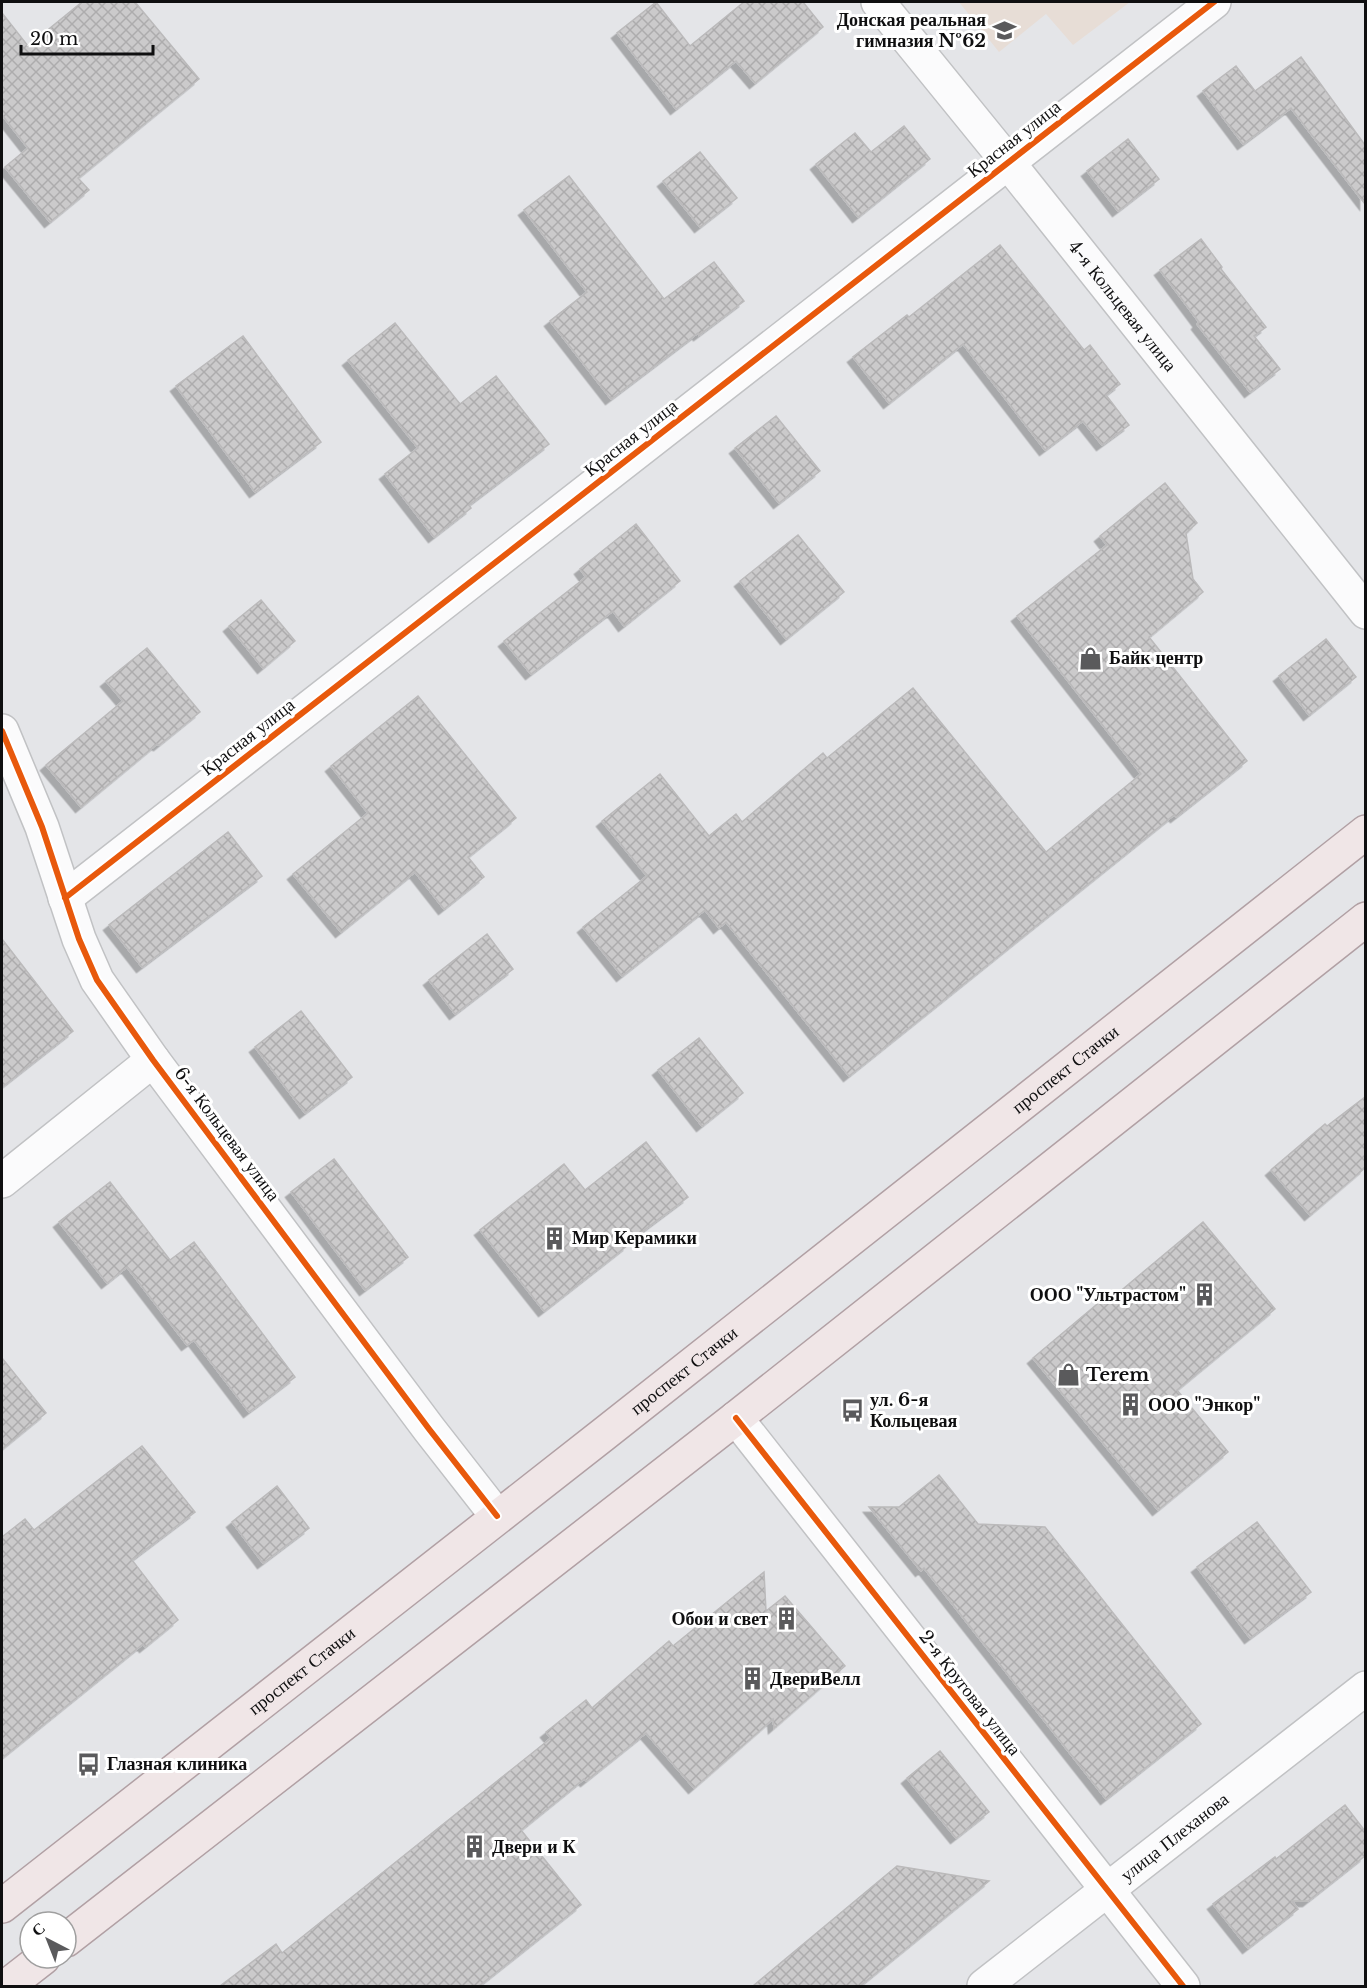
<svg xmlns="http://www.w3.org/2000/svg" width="1367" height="1988" viewBox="0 0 1367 1988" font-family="'Libre Baskerville',serif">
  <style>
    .education { fill: #e7ddd6 }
    .building { fill: url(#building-cross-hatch); stroke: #bbbabb; stroke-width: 1.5; filter: url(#shadow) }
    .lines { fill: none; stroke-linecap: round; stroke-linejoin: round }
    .minor-casing { stroke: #c1c2c4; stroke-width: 36 }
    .major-casing { stroke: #b1a0a4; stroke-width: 36 }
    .minor { stroke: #fbfbfc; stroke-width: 33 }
    .major { stroke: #f0e6e7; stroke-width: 33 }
    .cycleway-casing { stroke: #fff; stroke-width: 10 }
    .cycleway { stroke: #e8590c; stroke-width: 6 }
    .labels { text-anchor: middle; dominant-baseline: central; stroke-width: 6; stroke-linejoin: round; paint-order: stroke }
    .poi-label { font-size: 18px; font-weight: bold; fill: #0f0f10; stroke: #fff; text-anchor: start }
    .street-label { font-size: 18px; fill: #0f0f10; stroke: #fff }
  </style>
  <defs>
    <pattern id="building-cross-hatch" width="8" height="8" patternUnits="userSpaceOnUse" patternTransform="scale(1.5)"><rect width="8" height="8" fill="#cbcacb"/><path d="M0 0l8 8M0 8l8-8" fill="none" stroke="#adacad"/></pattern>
    <filter id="shadow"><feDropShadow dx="-5.5" dy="5.5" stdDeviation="0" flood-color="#0004"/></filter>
  </defs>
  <rect width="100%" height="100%" fill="#e4e5e8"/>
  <path class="education" d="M959 2H1130L1073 45 1046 14 999 52Z"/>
  <path class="building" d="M82 2H135L199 79 78 178 89 190 50 222 5 167 28 148 2 115V13L28 46Z
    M656 2 690 46 744 2H803L823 27 755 83 736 61 676 109 617 33Z
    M1301 57 1365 145V204L1291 108 1243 144 1203 91 1236 66 1255 91Z
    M904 126 930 159 858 217 816 164 855 133 871 152Z
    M1128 139 1159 179 1118 211 1087 171Z
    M700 152 737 198 700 227 663 181Z
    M569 176 664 299 714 262 744 301 699 335 698 333 611 399 550 321 587 292 524 210Z
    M1201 239 1222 267 1221 269 1266 327 1254 336 1280 369 1250 392 1197 324 1199 322 1160 270Z
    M1000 245 1084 350 1090 345 1120 384 1106 395 1129 425 1102 445 1083 421 1045 450 963 344 889 403 853 357 907 315 909 317Z
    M395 323 460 404 496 376 549 444 469 505 471 508 434 537 385 474 418 448 348 360Z
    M243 336 321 442 255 492 176 386Z
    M776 416 820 471 779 503 735 448Z
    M1165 483 1197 523 1186 533 1193 579 1203 592 1149 637 1247 761 1176 817 1174 815 849 1076 726 922 719 928 705 910 622 976 583 927 647 876 602 821 660 774 709 836 736 814 742 822 823 753 827 758 913 688 1046 852 1141 774 1017 616 1107 545 1100 536Z
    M636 524 680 581 624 626 613 611 531 674 504 641 586 577 580 569Z
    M798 535 844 592 786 639 740 581Z
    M261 600 295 641 263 668 229 626Z
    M1326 639 1356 677 1309 715 1279 676Z
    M147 648 200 712 159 745 157 744 81 807 46 765 123 701 106 681Z
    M418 696 516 818 468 857 484 877 444 909 415 872 341 932 293 874 368 813 331 766Z
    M228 832 262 876 142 967 109 925Z
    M487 934 513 969 455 1014 429 980Z
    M2 939 73 1031 2 1087Z
    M301 1011 352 1077 305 1113 255 1047Z
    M699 1038 743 1093 702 1126 658 1070Z
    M1365 1097V1168L1310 1215 1271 1170 1325 1124 1327 1126Z
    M646 1142 688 1197 627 1243 628 1245 544 1311 480 1230 564 1164 585 1190Z
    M334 1159 408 1257 365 1290 291 1192Z
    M110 1182 170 1260 194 1242 295 1377 249 1412 194 1340 187 1345 127 1267 107 1283 59 1222Z
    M1203 1222 1275 1309 1177 1390 1228 1452 1158 1510 1033 1358 1102 1300 1105 1304Z
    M2 1358 46 1413 2 1449Z
    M142 1446 195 1512 132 1560 178 1620 145 1647 143 1644 2 1758V1537L25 1519 34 1530Z
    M939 1475 978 1524 1045 1527 1201 1724 1106 1799 924 1568 921 1571 869 1507H899Z
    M277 1486 309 1528 263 1563 232 1522Z
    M1257 1522 1311 1592 1250 1638 1197 1567Z
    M764 1572 766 1611 785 1596 845 1666 774 1728 773 1719 694 1788 646 1733 586 1781 584 1779 521 1830 581 1905 479 1986H220L276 1944 282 1953 551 1738 546 1732 586 1700 592 1708 669 1641 673 1646Z
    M940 1751 989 1812 956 1838 907 1778Z
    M1345 1805 1365 1831V1856L1308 1901H1292L1298 1909 1248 1948 1213 1904 1275 1857 1276 1859Z
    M897 1866 989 1881 860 1986H753Z"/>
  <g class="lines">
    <defs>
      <g id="minor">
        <path id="s1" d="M878 2 995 146 1366 612"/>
        <path d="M2 731 42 827 79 939 97 980 153 1060 429 1429 497 1516"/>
        <path d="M65 898 1214 2"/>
        <path d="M2 1181 153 1060"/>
        <path d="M736 1418 1183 1986"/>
        <path id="s2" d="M984 1986 1366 1688"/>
      </g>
      <g id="major">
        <path id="s3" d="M2 1906 604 1434 1366 832"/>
        <path d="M66 1940 736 1418 1366 919"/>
        <path d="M7 1986 43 1958"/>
      </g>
    </defs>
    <use href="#minor" class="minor-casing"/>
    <use href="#major" class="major-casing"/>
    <use href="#minor" class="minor"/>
    <use href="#major" class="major"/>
    <defs>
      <path id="cycleway" d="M2 731 42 827 79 939 97 980 153 1060 429 1429 497 1516
        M65 898 1214 2
        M736 1418 1183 1986"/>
    </defs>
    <use href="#cycleway" class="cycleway-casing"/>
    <use href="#cycleway" class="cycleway"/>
  </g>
  <defs>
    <symbol id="school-bare" viewBox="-9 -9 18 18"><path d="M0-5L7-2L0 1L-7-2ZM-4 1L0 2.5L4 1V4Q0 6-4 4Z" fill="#5a5a5c" stroke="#fff" stroke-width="2.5" paint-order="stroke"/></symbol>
    <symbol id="shop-bare" viewBox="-9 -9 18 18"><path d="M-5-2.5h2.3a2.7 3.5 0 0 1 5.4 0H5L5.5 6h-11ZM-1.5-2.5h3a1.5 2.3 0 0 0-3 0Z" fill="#5a5a5c" stroke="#fff" stroke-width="2.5" paint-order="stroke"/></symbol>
    <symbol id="building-bare" viewBox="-9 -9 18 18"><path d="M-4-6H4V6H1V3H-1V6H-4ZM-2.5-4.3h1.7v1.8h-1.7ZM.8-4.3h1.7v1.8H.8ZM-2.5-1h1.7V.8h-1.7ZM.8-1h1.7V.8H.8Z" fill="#5a5a5c" stroke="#fff" stroke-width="2.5" paint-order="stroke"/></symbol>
    <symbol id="bus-bare" viewBox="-9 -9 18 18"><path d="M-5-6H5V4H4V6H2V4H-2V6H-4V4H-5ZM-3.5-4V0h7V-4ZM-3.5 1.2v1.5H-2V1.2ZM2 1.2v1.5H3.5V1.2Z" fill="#5a5a5c" stroke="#fff" stroke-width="2.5" paint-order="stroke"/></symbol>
  </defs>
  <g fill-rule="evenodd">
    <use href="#school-bare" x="988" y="14" width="33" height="33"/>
    <use href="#shop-bare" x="1074" y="642" width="33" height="33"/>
    <use href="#building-bare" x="538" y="1222" width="33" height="33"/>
    <use href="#building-bare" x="1188" y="1278" width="33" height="33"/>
    <use href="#shop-bare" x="1052" y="1358" width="33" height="33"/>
    <use href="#building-bare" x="1114" y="1388" width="33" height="33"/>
    <use href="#bus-bare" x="836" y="1394" width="33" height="33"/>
    <use href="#building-bare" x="770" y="1602" width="33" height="33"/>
    <use href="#building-bare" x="736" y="1662" width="33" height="33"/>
    <use href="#bus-bare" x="72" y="1748" width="33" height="33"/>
    <use href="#building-bare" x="458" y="1830" width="33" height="33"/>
  </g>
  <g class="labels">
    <g class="poi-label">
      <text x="986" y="20" text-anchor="end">Донская реальная<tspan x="986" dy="21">гимназия №62</tspan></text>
      <text x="1109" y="658">Байк центр</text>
      <text x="572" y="1238">Мир Керамики</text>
      <text x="1186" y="1295" text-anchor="end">ООО "Ультрастом"</text>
      <text x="1086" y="1375">Terem</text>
      <text x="870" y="1400">ул. 6-я<tspan x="870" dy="21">Кольцевая</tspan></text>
      <text x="1148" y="1405">ООО "Энкор"</text>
      <text x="768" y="1619" text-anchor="end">Обои и свет</text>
      <text x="770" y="1679">ДвериВелл</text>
      <text x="107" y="1764">Глазная клиника</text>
      <text x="492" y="1847">Двери и К</text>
    </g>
    <g class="street-label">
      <text transform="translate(1014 139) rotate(-38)">Красная улица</text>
      <text stroke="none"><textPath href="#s1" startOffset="390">4-я Кольцевая улица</textPath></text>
      <text transform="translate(631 438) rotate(-38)">Красная улица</text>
      <text transform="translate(248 737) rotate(-38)">Красная улица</text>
      <text stroke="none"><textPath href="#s3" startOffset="1353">проспект Стачки</textPath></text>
      <text transform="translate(227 1134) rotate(53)">6-я Кольцевая улица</text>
      <text stroke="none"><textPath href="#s3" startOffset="867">проспект Стачки</textPath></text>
      <text stroke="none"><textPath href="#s3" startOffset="381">проспект Стачки</textPath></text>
      <text transform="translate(970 1693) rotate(52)">2-я Круговая улица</text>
      <text stroke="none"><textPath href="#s2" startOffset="242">улица Плеханова</textPath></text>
    </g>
  </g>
  <rect width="1367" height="1988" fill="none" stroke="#0f0f10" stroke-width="6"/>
  <g transform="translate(48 1940) rotate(318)"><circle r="28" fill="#ffffff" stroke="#9f9f9f" stroke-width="1.5"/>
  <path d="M0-4.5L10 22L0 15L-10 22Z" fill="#5a5a5c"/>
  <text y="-9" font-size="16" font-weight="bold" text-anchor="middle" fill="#0f0f10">С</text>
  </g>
  <path d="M21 45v9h132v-9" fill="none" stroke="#0f0f10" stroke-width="3"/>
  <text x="30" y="45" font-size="18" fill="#0f0f10" stroke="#ffffff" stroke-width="4.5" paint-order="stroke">20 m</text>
</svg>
